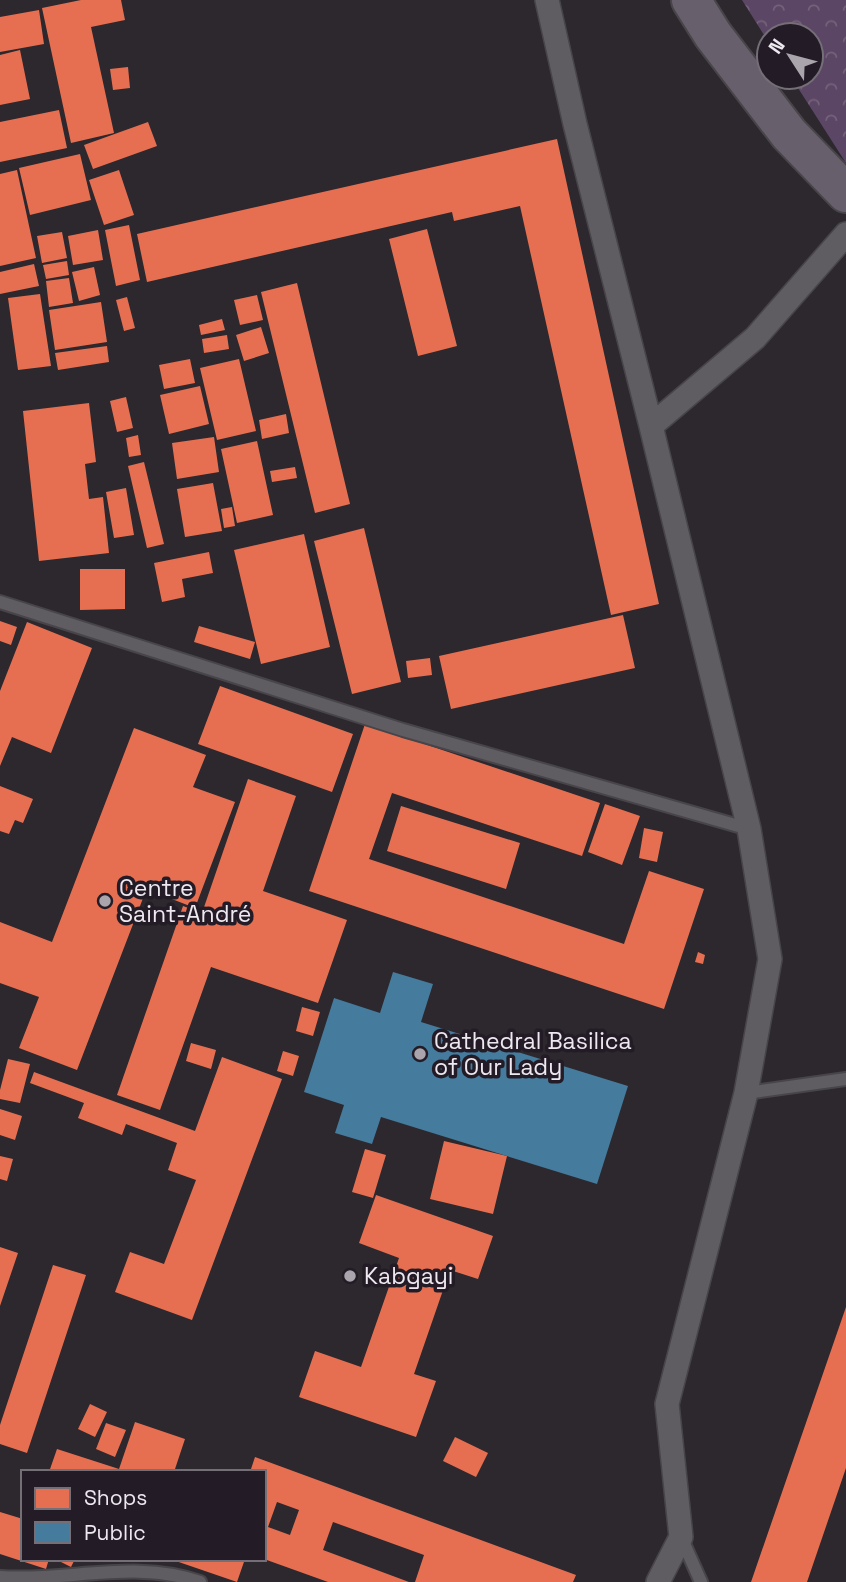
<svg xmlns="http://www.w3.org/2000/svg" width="846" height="1582" viewBox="0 0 846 1582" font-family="'Space Grotesk',sans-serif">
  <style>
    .forest { fill: url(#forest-crowns) }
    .shops { fill: #e76f51; fill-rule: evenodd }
    .public { fill: #457b9d }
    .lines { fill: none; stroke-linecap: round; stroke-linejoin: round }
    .service-casing { stroke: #48454a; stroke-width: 16 }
    .minor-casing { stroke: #48454a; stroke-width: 26 }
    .trunk-casing { stroke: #48454a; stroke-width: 42 }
    .service { stroke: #605d62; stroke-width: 12 }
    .minor { stroke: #605d62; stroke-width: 23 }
    .trunk { stroke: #685f6c; stroke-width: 38 }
    .poi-dot { fill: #aaa5ac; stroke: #231c27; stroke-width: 2.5 }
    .labels { text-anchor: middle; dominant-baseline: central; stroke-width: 7; stroke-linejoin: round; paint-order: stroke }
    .poi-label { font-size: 23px; fill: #eee8f0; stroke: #231c27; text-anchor: start }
  </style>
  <defs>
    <pattern id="forest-crowns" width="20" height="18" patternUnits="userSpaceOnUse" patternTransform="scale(1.75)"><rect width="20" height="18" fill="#5c4665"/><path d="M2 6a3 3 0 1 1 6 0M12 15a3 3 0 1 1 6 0" fill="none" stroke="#74617b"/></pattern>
  </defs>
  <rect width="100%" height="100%" fill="#2c282e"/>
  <path class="forest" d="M742 0H846V163L791 77H811V35H769V43Z"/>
  <path class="shops" d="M81 0H121L125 20 91 27 114 133 71 143 42 8Z
    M39 10 44 44 0 52V17Z
    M20 50 30 99 0 105V55Z
    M128 67 130 88 113 90 110 69Z
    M59 110 67 148 0 162V122Z
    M148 122 157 146 93 169 84 145Z
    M557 139 659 604 611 615 520 206 454 221 452 212 147 282 137 234Z
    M80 154 91 200 30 215 19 168Z
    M17 170 36 258 0 266V174Z
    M119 170 134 215 104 225 89 180Z
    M129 225 140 280 116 286 105 230Z
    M427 229 457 346 418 356 389 239Z
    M98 230 103 260 73 265 68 236Z
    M62 232 67 258 42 263 37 236Z
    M67 261 69 275 46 279 43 265Z
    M34 264 39 286 0 294V272Z
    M94 267 100 295 79 301 72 272Z
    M69 278 73 303 49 307 46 281Z
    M297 283 350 504 315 513 261 292Z
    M40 294 51 366 18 370 8 298Z
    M257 295 263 320 240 325 234 300Z
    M127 297 135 328 124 331 116 300Z
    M101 302 107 342 55 350 49 310Z
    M222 319 225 330 201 335 199 325Z
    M261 327 269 353 244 361 236 335Z
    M227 335 229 349 204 353 202 339Z
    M107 346 109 362 58 370 55 353Z
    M190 359 195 383 164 389 159 365Z
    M239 359 256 431 217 440 200 368Z
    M200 386 209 424 169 434 160 395Z
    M126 397 133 428 117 432 110 401Z
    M89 403 96 462 85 464 89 499 103 497 109 553 39 561 23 411Z
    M286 414 289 433 262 439 259 420Z
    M138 435 141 455 129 457 126 438Z
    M214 437 219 472 177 479 172 443Z
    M257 441 273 515 237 523 221 449Z
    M144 462 164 544 147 548 128 466Z
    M295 467 297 478 272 482 270 471Z
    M213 483 222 531 185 537 177 489Z
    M126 488 134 535 114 538 106 492Z
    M232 507 235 526 224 528 221 509Z
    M364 528 401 682 352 694 314 541Z
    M304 534 330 647 261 664 234 550Z
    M209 552 213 573 182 579 185 597 162 602 154 563Z
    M80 569H125V609L80 610Z
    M623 615 635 668 451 709 439 656Z
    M0 621 17 627 11 645 0 641Z
    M27 622 92 648 51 753 12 737 0 766V691Z
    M199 626 255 642 250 659 194 642Z
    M430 658 432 675 408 678 406 661Z
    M220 686 353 734 332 792 198 744Z
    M365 724 600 803 582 856 392 793 369 859 624 944 649 871 704 889 664 1009 309 891Z
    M134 728 206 755 193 787 235 802 195 908 159 894 163 884 150 880 77 1070 19 1048 39 997 0 983V922L52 942Z
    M248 779 296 796 263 891 347 920 318 1003 211 967 160 1110 117 1095 183 906 202 913Z
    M0 786 33 799 23 823 15 820 9 834 0 831Z
    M605 804 640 816 622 865 588 852Z
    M401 806 520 843 506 889 387 851Z
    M644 828 663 832 657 862 639 858Z
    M698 952 705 955 703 964 695 962Z
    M302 1007 320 1012 313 1036 296 1031Z
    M191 1043 216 1050 211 1069 186 1061Z
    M283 1051 299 1056 293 1076 277 1071Z
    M222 1057 282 1079 192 1320 115 1292 130 1252 164 1264 196 1180 168 1170 177 1143 126 1124 122 1135 78 1118 84 1103 30 1083 34 1072 195 1131Z
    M8 1059 30 1064 20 1103 0 1099V1090Z
    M0 1109 22 1116 15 1140 0 1135Z
    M444 1141 507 1156 493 1214 430 1199Z
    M365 1149 386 1155 373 1198 352 1192Z
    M0 1156 13 1159 7 1181 0 1179Z
    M376 1195 493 1236 478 1279 450 1270 414 1374 436 1381 416 1437 299 1397 315 1351 361 1367 399 1258 359 1243Z
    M0 1247 18 1253 0 1306Z
    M53 1265 86 1275 27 1453 0 1444V1425Z
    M846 1307V1468L807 1582H751Z
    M90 1404 107 1412 95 1437 78 1429Z
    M135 1422 185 1439 174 1472H49L57 1449 119 1469Z
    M106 1423 126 1430 115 1457 96 1449Z
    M455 1437 488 1453 476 1477 443 1461Z
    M255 1457 576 1575 573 1582H415L424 1555 333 1522 323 1550 409 1582H328L264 1559V1472H250ZM277 1502 299 1510 290 1535 268 1527Z
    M0 1512 23 1519V1559H49L46 1569 0 1554Z
    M55 1559H75L71 1567Z
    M170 1559H245L237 1582Z"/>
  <path class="public" d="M393 972 433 984 421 1022 628 1086 597 1184 381 1117 372 1144 335 1133 344 1105 304 1092 334 998 380 1013Z"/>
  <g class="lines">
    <defs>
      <path id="service" d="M0 602 403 730 749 829
        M746 1093 846 1079
        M681 1537 701 1582
        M0 1577C66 1582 136 1559 200 1582"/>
      <path id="minor" d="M547 0 575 124 651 426
        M658 1582 681 1537 667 1404 746 1093 770 959 749 829 651 426 755 338 846 234"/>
      <path id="trunk" d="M691 0 713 35 789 134 846 193"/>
    </defs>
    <use href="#service" class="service-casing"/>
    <use href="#minor" class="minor-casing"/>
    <use href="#trunk" class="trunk-casing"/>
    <use href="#service" class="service"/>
    <use href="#minor" class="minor"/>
    <use href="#trunk" class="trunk"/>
  </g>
  <g class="poi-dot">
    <circle cx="105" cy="901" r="7"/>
    <circle cx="420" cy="1054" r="7"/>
    <circle cx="350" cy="1276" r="7"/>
  </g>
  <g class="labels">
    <g class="poi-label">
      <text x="119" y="888">Centre<tspan x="119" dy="26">Saint-André</tspan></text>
      <text x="434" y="1041">Cathedral Basilica<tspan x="434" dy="26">of Our Lady</tspan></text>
      <text x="364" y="1276">Kabgayi</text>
    </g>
  </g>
  <rect x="21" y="1470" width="245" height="91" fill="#231c27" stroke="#746e77" stroke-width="2"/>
  <rect x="35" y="1488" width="35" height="21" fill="#e76f51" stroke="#746e77" stroke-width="2"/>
  <text x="84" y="1505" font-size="21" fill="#eee8f0">Shops</text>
  <rect x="35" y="1522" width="35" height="21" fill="#457b9d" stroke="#746e77" stroke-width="2"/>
  <text x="84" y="1540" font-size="21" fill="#eee8f0">Public</text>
  <g transform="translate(790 56) rotate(306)"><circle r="33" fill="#231c27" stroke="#746e77" stroke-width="2"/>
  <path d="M0-5L12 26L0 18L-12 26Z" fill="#aaa5ac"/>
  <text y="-10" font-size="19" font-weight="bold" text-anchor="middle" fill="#eee8f0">N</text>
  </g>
</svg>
